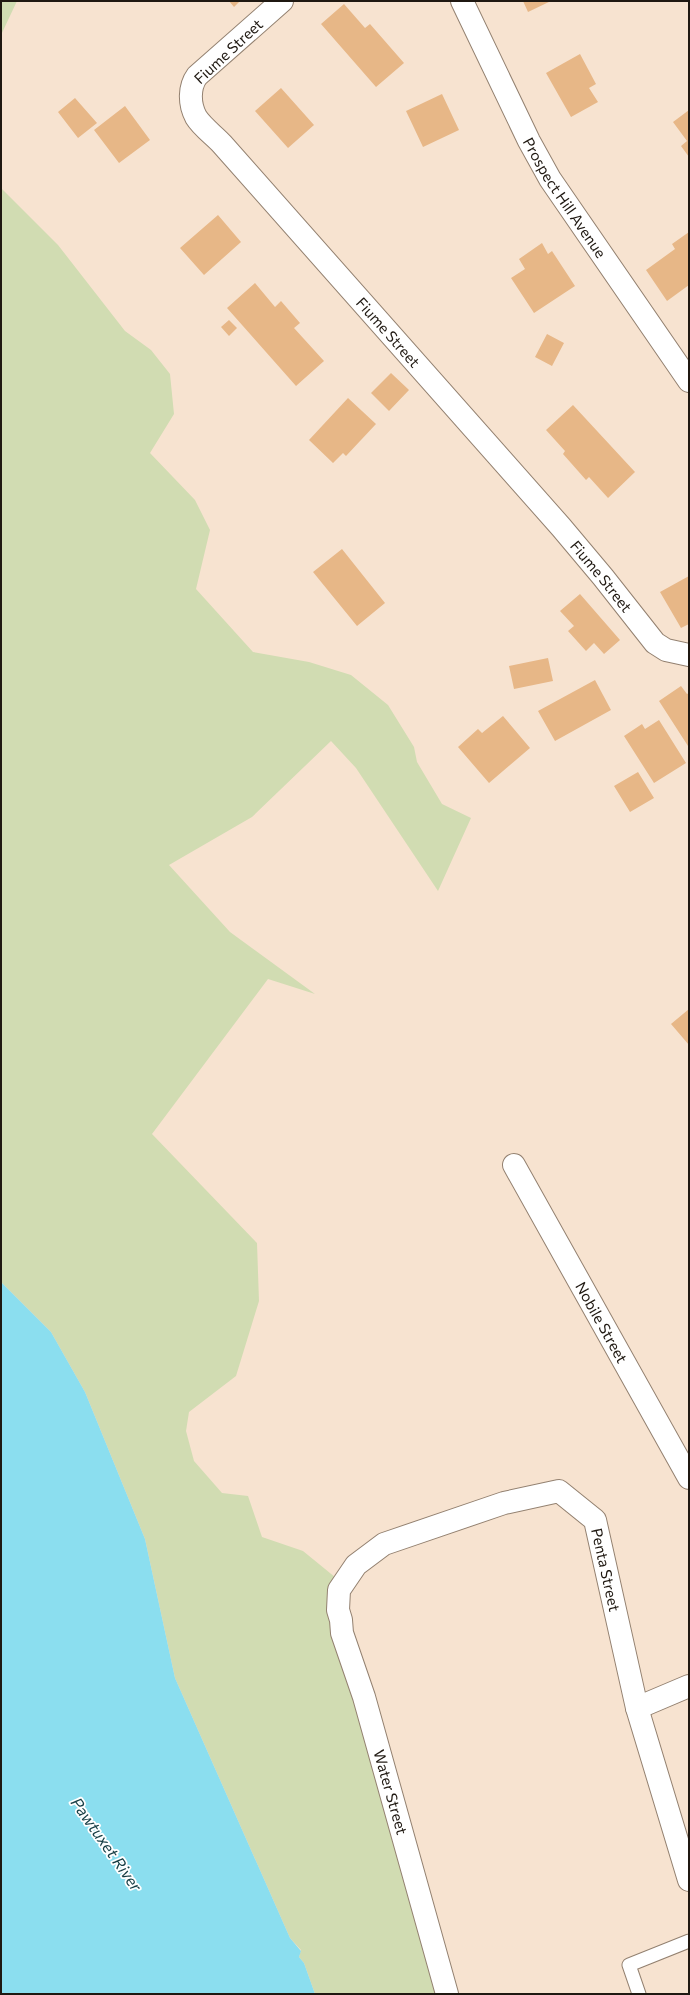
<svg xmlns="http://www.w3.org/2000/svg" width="690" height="1995" viewBox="0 0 690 1995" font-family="Commissioner,sans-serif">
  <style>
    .green { fill: #d1dcb2 }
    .water { fill: #8bdeef }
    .building { fill: #e7b787 }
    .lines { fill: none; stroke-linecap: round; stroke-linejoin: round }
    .service-casing { stroke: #938170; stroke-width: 15 }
    .minor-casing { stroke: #938170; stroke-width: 24 }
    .service { stroke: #fff; stroke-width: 13 }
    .minor { stroke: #fff; stroke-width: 22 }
    .labels { text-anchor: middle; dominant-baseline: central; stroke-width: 3.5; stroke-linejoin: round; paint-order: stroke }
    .street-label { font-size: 15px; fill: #1f1811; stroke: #fff }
    .water-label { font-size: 16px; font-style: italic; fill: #153d44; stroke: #fff }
  </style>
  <rect width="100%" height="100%" fill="#f7e3d0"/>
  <path class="green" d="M1 1H17L1 35Z
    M1 188 58 245 125 331 151 350 170 374 174 414 150 453 195 500 210 530 196 589 253 652 309 662 351 675 388 705 414 747 417 762 442 804 471 818 438 891 356 768 331 741 252 817 169 865 230 932 315 994 268 979 152 1134 257 1243 259 1301 236 1376 189 1412 186 1431 194 1461 222 1493 248 1496 262 1537 303 1551 341 1582V1616L448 1994H315L304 1963 299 1957 301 1950 290 1938 175 1678 145 1539 85 1392 51 1332 1 1282Z"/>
  <path class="water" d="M1 1282 51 1332 85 1392 145 1539 175 1678 290 1938 301 1951 299 1957 304 1963 315 1994H1Z"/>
  <path class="building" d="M229 1H240L234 7Z
    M523 1H551L528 12Z
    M344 4 365 28 370 24 404 63 376 87 321 24Z
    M580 54 596 84 589 88 598 102 571 117 546 73Z
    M281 88 314 125 288 148 255 111Z
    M442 94 459 130 423 147 406 111Z
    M75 98 97 123 78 138 58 112Z
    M125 106 150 140 119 163 94 130Z
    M689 110V157L681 146 687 141 673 122Z
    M218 215 241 242 204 275 180 248Z
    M689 232V285L667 301 646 270 675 249 672 244Z
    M542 243 548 254 552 251 575 286 534 313 511 278 525 269 519 259Z
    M255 283 275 307 281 301 300 323 294 328 324 361 296 386 227 308Z
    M229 320 237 328 229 336 221 327Z
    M547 334 564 343 552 366 535 357Z
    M391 373 409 390 389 411 371 393Z
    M348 398 376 424 346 456 343 453 333 463 309 440Z
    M573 405 635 472 608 498 589 477 586 480 563 454 565 451 546 430Z
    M342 549 385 603 357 626 313 572Z
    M689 576V624L681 628 660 592Z
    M580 594 620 640 604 654 594 643 586 651 568 631 574 626 560 611Z
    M548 658 553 681 514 689 509 666Z
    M595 680 611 710 555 741 538 711Z
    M681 686 687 694 689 693 688 746 659 701Z
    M503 716 530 748 489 783 458 747 478 729 482 733Z
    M659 720 686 763 654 783 624 736 642 724 645 729Z
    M638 772 654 798 630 812 614 786Z
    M689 1009V1045L671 1024Z"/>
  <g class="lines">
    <defs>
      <path id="service" d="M639 1994 629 1965 689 1941"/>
      <g id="minor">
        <path id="s1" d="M282 1 197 76C189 87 189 104 196 117 202 127 215 136 222 144L561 527 603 577 655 643 666 650 689 655"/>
        <path id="s2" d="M462 1 529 141 550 179 689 381"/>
        <path id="s3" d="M514 1165 689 1478"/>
        <path d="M637 1708 689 1686"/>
        <path id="s4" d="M447 1994 364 1697 342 1633 341 1620 338 1610 339 1590 356 1565 384 1544 504 1503 559 1491 595 1520 637 1708 689 1880"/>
      </g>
    </defs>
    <use href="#service" class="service-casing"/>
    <use href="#minor" class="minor-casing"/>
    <use href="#service" class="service"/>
    <use href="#minor" class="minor"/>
  </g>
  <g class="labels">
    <g class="street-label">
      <text transform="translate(228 51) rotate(-43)">Fiume Street</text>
      <text stroke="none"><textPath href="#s2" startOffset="222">Prospect Hill Avenue</textPath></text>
      <text stroke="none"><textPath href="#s1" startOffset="445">Fiume Street</textPath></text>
      <text stroke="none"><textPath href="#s1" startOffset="769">Fiume Street</textPath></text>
      <text stroke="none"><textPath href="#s3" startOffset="180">Nobile Street</textPath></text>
      <text stroke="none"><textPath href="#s4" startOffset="765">Penta Street</textPath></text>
      <text transform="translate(391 1792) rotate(74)">Water Street</text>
    </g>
    <g class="water-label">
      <text transform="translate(107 1844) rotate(55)">Pawtuxet River</text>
    </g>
  </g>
  <rect width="690" height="1995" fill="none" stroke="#1f1811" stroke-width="4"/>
</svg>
